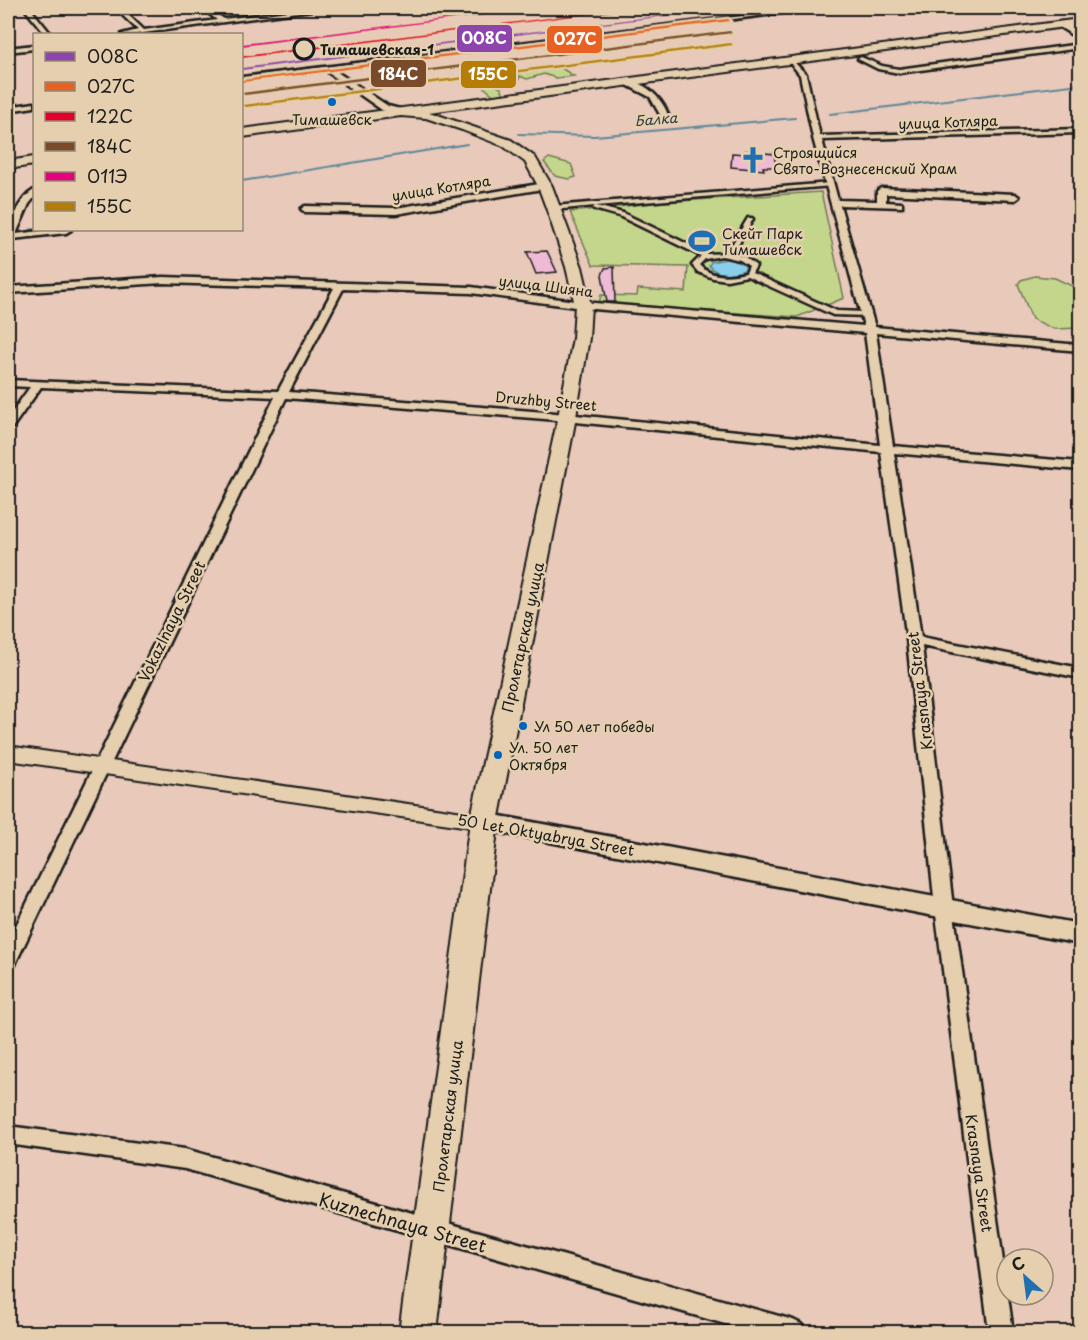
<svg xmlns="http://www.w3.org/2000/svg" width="1088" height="1340" viewBox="0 0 1088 1340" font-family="'Playpen Sans',sans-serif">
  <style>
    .green { fill: #c4d68b; stroke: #707954; stroke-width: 1.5 }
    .water { fill: #8aceeb; stroke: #5e8798; stroke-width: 1.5 }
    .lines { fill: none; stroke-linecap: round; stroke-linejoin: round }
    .stream { stroke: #5e8798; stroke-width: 2 }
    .building { fill: #eebad6; stroke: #1c1c1c; stroke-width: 1.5 }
    .pedestrian-casing { stroke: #1c1c1c; stroke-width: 5 }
    .minor-casing { stroke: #1c1c1c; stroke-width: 5 }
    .tertiary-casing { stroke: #1c1c1c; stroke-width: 4 }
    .secondary-casing { stroke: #1c1c1c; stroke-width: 5 }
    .primary-casing { stroke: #1c1c1c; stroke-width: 4 }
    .pedestrian { fill: #e5cfae; fill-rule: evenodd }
    .minor { fill: #e5cfae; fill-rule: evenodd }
    .tertiary { fill: #e5cfae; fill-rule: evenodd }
    .secondary { fill: #e5cfae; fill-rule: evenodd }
    .primary { fill: #e5cfae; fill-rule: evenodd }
    .rail-1-casing { stroke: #e5cfae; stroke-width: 5 }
    .rail-2-casing { stroke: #e5cfae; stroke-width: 5 }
    .rail-3-casing { stroke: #e5cfae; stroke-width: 5 }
    .rail-4-casing { stroke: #e5cfae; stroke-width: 5 }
    .rail-5-casing { stroke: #e5cfae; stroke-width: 5 }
    .rail-6-casing { stroke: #e5cfae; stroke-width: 5 }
    .rail-1 { fill: #8e44ad; fill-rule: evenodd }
    .rail-2 { fill: #e76122; fill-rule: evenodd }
    .rail-3 { fill: #e4002b; fill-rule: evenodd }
    .rail-4 { fill: #7a4b2a; fill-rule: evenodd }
    .rail-5 { fill: #e5007d; fill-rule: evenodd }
    .rail-6 { fill: #b57d08; fill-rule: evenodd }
    .stop-dot { fill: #e5cfae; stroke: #1c1c1c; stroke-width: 3 }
    .bus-dot { fill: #0065bd; stroke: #e5cfae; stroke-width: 2 }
    .labels { text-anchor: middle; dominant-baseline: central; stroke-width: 5; stroke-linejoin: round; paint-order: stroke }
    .far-stop-label { font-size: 14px; font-weight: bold; fill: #1c1c1c; stroke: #e5cfae; text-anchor: start }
    .bus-label { font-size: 14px; fill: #1c1c1c; stroke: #e5cfae; text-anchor: start }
    .far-water-label { font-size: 14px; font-style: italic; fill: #324045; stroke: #e5cfae }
    .far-street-label { font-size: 14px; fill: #1c1c1c; stroke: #e5cfae }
    .far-poi-label { font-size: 14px; fill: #1c1c1c; stroke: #e5cfae; text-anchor: start }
    .street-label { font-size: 15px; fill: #1c1c1c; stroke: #e5cfae }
    .near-street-label { font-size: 18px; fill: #1c1c1c; stroke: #e5cfae }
    .line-badge { stroke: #e5cfae; stroke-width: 2 }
    .badge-label { font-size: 16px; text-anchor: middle; font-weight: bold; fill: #fff }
  </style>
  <rect width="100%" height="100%" fill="#e8c9ba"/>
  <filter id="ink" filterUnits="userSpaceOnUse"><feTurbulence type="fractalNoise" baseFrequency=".0167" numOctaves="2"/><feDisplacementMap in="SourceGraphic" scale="12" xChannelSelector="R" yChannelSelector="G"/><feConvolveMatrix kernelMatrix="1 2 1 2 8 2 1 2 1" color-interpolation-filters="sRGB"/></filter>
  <g filter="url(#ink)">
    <path class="green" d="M561 68 574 76 556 78 544 74 527 79 520 76 519 79 495 85 501 88 505 96 496 97 475 80Z
      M549 158 571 164 576 177 569 179 555 176 544 162Z
      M821 192 844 298 797 317 599 304 601 295 637 296 638 289 686 292 688 267 593 265 570 212 663 202Z
      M1035 276 1055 278 1072 286 1080 303V328L1054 329 1032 319 1018 284 1021 280Z"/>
    <path class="water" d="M726 259 743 263 746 266 744 270C733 275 718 276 709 266L711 262Z"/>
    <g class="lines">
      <path class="stream" d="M830 114 1080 84
        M519 134 595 136 795 118
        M242 181 467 144
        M30 230 34 229"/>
    </g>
    <path class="building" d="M745 151 774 154 776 167H763L764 170 731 167 732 153 745 154Z
      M547 251 557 272 536 274 527 252Z
      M614 267 615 302H607L602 275 605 268Z"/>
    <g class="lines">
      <defs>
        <path id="pedestrian" d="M830 183 832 184V186L596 206 623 213 708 254 727 253 748 218H752L753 219 733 254 745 257 755 265 756 266 752 273 837 311 865 312H868V316L833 315 747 276 727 280 713 278 698 272 692 265 701 256 619 216 594 209 593 208 595 206 553 210 550 208 553 206ZM722 256 740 260 749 266 746 273C729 277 711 278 699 265L705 259Z"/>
        <path id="minor" d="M24 8H30L51 34H45Z
          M115 8H121L144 30 217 20 202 8H208L224 19 314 8H327L136 34H122L138 30Z
          M807 8H821L334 70 388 106 404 110 401 114 382 110 326 71 242 81V77Z
          M1080 44V48L899 73 878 69 858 59 861 57 882 66 899 69Z
          M34 45V49L8 52V48Z
          M789 61H793L806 74 820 136 1080 129V133L822 140 838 200 877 201V191L881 188 1015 194 1019 197 1015 200 886 194V202L902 203V207L840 205 875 327 1080 345V351L876 333 893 446 1080 462V470L894 453 921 637 1080 668V678L922 646 953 907 1013 1332H989L935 907 907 640 881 452 545 419 286 398 17 960 15 965 8 967V942L275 397 41 387 12 428 8 430V418L30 387 8 386V380L278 391 334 288 163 283 8 293V287L163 277 471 287 583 302 864 326 813 138 800 75ZM343 289 471 293 583 308 865 333 880 445 545 412 289 392Z
          M627 81C646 81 667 103 669 120H663L650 97 627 85Z
          M34 103V107L8 111V107Z
          M545 183 549 186 548 188 396 214 305 212 301 209 305 206 396 208Z
          M34 190V198L29 204 16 234 48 230H71L66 233 13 239 8 244C8 226 18 199 34 190Z
          M8 1126 185 1149 793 1320 801 1324 805 1332H753L185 1169 8 1144Z"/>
        <path id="tertiary" d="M8 746 484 815 491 817 494 822 491 827 484 829 8 760Z"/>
        <path id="secondary" d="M1061 22 1074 26 1080 32V40C1079 39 1059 27 1057 25Z
          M484 813 1080 924V944L476 828 472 822 476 816Z"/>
        <path id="primary" d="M1080 19V25L429 112 511 140 535 157 552 186 582 267 591 305 589 338 576 417 498 822 437 1332H399L470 822 558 417 573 338 575 305 566 267 548 213 538 186 525 162 503 146 462 130 426 118 401 116 242 137V129Z
          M34 157V165L8 169V161Z"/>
      </defs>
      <use href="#pedestrian" class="pedestrian-casing"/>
      <use href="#minor" class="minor-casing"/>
      <use href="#tertiary" class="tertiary-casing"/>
      <use href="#secondary" class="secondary-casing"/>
      <use href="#primary" class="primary-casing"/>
      <use href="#pedestrian" class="pedestrian"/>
      <use href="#minor" class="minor"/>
      <use href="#tertiary" class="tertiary"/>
      <use href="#secondary" class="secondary"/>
      <use href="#primary" class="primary"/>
      <defs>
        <path id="rail-1" d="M721 8H729L242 70V68Z"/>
        <path id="rail-2" d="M728 19 730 21 242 82 243 80Z"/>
        <path id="rail-3" d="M629 8H637L242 58V56Z"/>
        <path id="rail-4" d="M730 31 732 33 245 95 242 93Z"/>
        <path id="rail-5" d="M533 8H541L242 46V44Z"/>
        <path id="rail-6" d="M731 43 733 45 246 107 243 105Z"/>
      </defs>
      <use href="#rail-1" class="rail-1-casing"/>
      <use href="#rail-2" class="rail-2-casing"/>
      <use href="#rail-3" class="rail-3-casing"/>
      <use href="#rail-4" class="rail-4-casing"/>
      <use href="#rail-5" class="rail-5-casing"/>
      <use href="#rail-6" class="rail-6-casing"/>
      <use href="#rail-1" class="rail-1"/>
      <use href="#rail-2" class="rail-2"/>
      <use href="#rail-3" class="rail-3"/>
      <use href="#rail-4" class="rail-4"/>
      <use href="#rail-5" class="rail-5"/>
      <use href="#rail-6" class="rail-6"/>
    </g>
  </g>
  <defs>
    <symbol id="church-bare" viewBox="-9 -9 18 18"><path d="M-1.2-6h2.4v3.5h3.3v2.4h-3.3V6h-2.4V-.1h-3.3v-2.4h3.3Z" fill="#1f6fb2" stroke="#e5cfae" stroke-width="2.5" paint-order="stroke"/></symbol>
    <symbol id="stadium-bare" viewBox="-9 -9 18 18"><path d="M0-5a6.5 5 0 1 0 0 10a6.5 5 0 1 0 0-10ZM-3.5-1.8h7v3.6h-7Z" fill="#1f6fb2" stroke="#e5cfae" stroke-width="2.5" paint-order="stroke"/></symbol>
  </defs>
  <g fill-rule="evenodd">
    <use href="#church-bare" x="734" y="141" width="38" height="38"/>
    <use href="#stadium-bare" x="683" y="222" width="38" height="38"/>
  </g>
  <circle class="stop-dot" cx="304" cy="49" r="10"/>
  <g class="bus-dot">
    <circle cx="332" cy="102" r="5"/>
    <circle cx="523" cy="726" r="5"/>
    <circle cx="498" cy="755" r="5"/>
  </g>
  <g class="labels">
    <g class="far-stop-label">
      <text x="320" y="49">Тимашевская-1</text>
    </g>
    <g class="bus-label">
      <text x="332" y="119" text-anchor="middle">Тимашевск</text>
      <text x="534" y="726">Ул 50 лет победы</text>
      <text x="509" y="747">Ул. 50 лет<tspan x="509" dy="17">Октября</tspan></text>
    </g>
    <g class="far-water-label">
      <text transform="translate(656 119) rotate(-5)">Балка</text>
    </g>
    <g class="far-street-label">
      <text transform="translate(948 122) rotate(-2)">улица Котляра</text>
      <text transform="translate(441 188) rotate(-9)">улица Котляра</text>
      <text transform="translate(546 286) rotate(7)">улица Шияна</text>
      <text transform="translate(546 401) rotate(5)">Druzhby Street</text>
    </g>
    <g class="far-poi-label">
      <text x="773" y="152">Строящийся<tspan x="773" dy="16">Свято-Вознесенский Храм</tspan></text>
      <text x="722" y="233">Скейт Парк<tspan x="722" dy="16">Тимашевск</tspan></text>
    </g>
    <g class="street-label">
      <text transform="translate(171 621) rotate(-64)">Vokazlnaya Street</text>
      <text transform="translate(522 637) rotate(-78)">Пролетарская улица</text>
      <text transform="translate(919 691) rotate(-97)">Krasnaya Street</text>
      <text transform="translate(546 834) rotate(10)">50 Let Oktyabrya Street</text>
      <text transform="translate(447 1116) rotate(-83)">Пролетарская улица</text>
      <text transform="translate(980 1173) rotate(82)">Krasnaya Street</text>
    </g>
    <g class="near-street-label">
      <text transform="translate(403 1222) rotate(16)">Kuznechnaya Street</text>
    </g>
  </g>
  <g class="line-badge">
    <rect x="456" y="24" width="57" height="29" rx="6" fill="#8e44ad"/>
    <rect x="546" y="25" width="57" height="29" rx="6" fill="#e76122"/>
    <rect x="370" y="59" width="57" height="29" rx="6" fill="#7a4b2a"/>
    <rect x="460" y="60" width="57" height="29" rx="6" fill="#b57d08"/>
  </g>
  <g class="badge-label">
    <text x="484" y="44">008С</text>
    <text x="575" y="45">027С</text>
    <text x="398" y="80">184С</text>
    <text x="488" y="80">155С</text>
  </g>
  <rect width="1088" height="1340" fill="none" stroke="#e5cfae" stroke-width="30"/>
  <rect x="15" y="15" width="1058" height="1310" fill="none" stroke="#1c1c1c" stroke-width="2" filter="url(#ink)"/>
  <rect x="33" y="33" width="210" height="198" fill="#e5cfae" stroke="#958774" stroke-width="1.5"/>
  <rect x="45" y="52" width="30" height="9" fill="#8e44ad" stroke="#958774" stroke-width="1.5"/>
  <text x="87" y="63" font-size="18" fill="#1c1c1c">008С</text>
  <rect x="45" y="82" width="30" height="9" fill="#e76122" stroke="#958774" stroke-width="1.5"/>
  <text x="87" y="93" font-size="18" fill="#1c1c1c">027С</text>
  <rect x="45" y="112" width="30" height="9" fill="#e4002b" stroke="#958774" stroke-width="1.5"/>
  <text x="87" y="123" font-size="18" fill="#1c1c1c">122С</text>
  <rect x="45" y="142" width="30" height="9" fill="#7a4b2a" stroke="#958774" stroke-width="1.5"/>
  <text x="87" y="153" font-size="18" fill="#1c1c1c">184С</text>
  <rect x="45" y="172" width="30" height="9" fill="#e5007d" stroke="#958774" stroke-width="1.5"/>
  <text x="87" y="183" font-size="18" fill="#1c1c1c">011Э</text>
  <rect x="45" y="202" width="30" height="9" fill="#b57d08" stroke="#958774" stroke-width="1.5"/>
  <text x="87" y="213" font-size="18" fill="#1c1c1c">155С</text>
  <g transform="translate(1025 1277) rotate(332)"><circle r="28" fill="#e5cfae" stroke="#958774" stroke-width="1.5"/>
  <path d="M0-4.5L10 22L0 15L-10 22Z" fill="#1f6fb2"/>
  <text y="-9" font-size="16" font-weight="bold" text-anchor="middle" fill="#1c1c1c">С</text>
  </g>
</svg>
